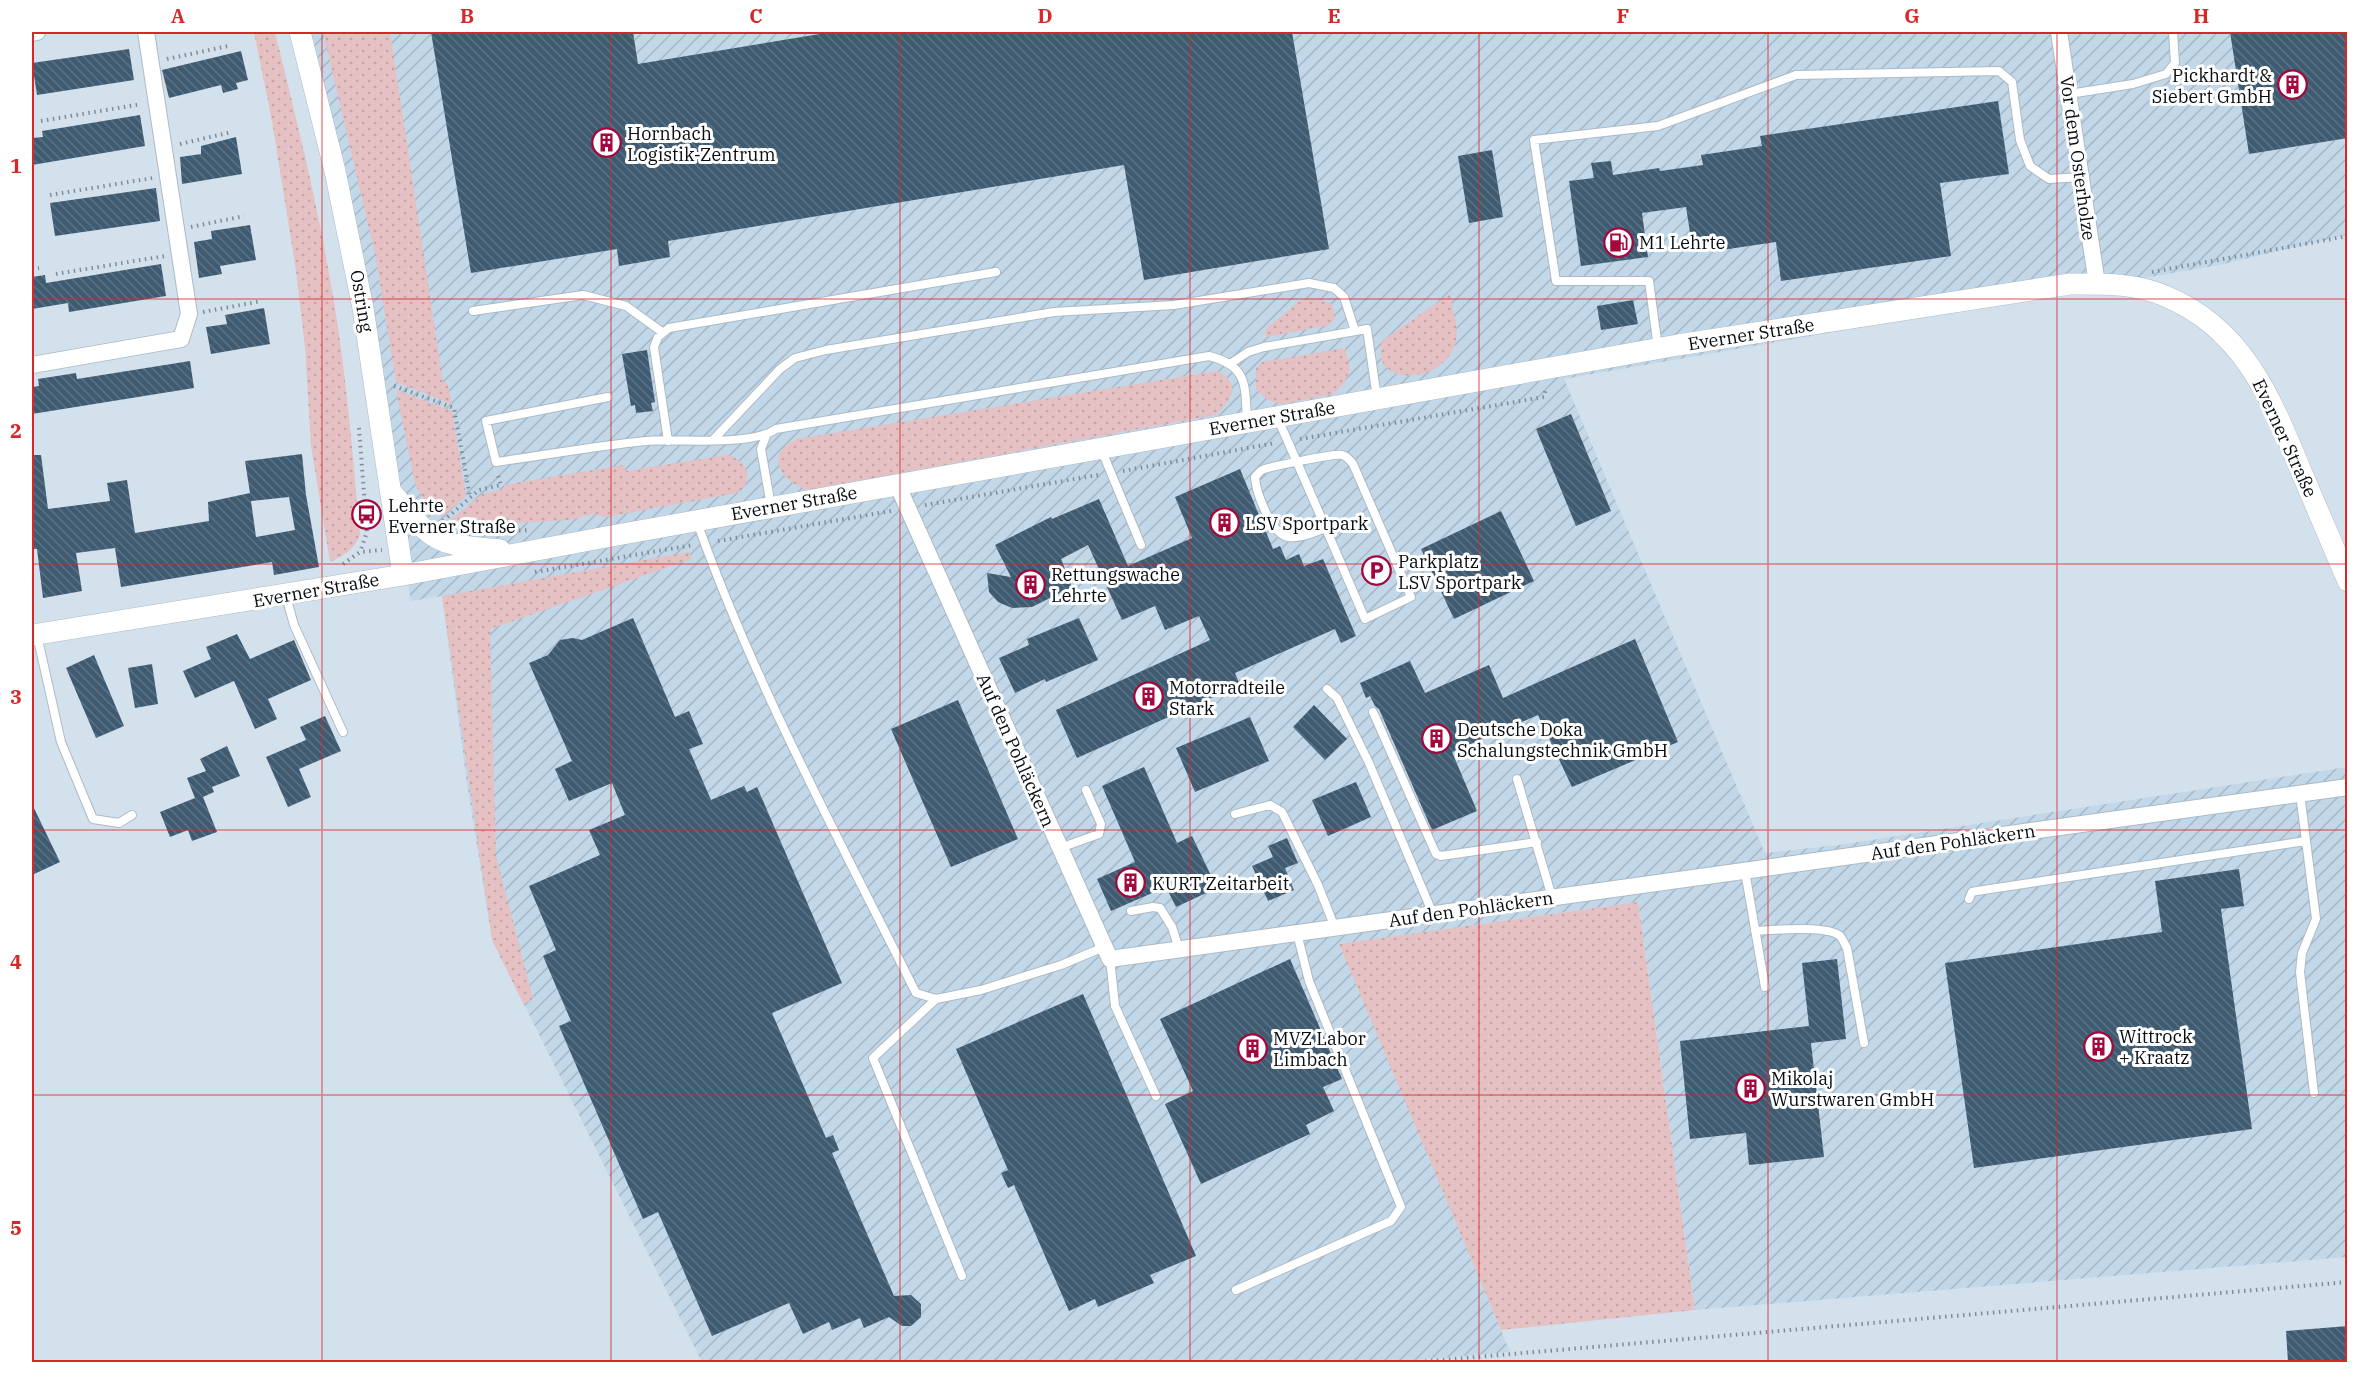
<svg xmlns="http://www.w3.org/2000/svg" width="2379" height="1394" viewBox="0 0 2379 1394" font-family="'IBM Plex Serif',serif">
  <style>
    .industrial { fill: url(#industrial-furrows) }
    .grass { fill: url(#grass-dots) }
    .building { fill: url(#building-back-hatch); fill-rule: evenodd }
    .lines { fill: none; stroke-linecap: round; stroke-linejoin: round }
    .service-casing { stroke: #acbac5; stroke-width: 10 }
    .minor-casing { stroke: #acbac5; stroke-width: 18 }
    .tertiary-casing { stroke: #acbac5; stroke-width: 22 }
    .path { stroke: #818c95; stroke-width: 4; stroke-dasharray: 1.5 4.5; stroke-linecap: butt }
    .service { stroke: #fff; stroke-width: 8 }
    .minor { stroke: #fff; stroke-width: 16 }
    .tertiary { stroke: #fff; stroke-width: 21 }
    .grid { fill: none; stroke: #d62828; stroke-width: 1.5; stroke-opacity: 0.55 }
    .labels { text-anchor: middle; dominant-baseline: central; stroke-width: 6; stroke-linejoin: round; paint-order: stroke }
    .poi-label { font-size: 18px; fill: #070c10; stroke: #fff; text-anchor: start }
    .street-label { font-size: 18px; fill: #070c10; stroke: #fff }
    .neatline { fill: none; stroke: #d62828; stroke-width: 2 }
    .grid-label { font-size: 20px; text-anchor: middle; font-weight: bold; fill: #d62828 }
  </style>
  <defs>
    <pattern id="industrial-furrows" width="10" height="10" patternUnits="userSpaceOnUse" patternTransform="scale(1.5)"><rect width="10" height="10" fill="#c2d7e8"/><path d="M-1 1l2-2M0 10L10 0M9 11l2-2" fill="none" stroke="#a5b7c6"/></pattern>
    <pattern id="grass-dots" width="8" height="8" patternUnits="userSpaceOnUse" patternTransform="scale(1.5)"><rect width="8" height="8" fill="#e5c1c4"/><path d="M2 2h.1M6 6h.1" fill="none" stroke="#c3a5a7" stroke-width="1.8" stroke-linecap="round"/></pattern>
    <pattern id="building-back-hatch" width="6" height="6" patternUnits="userSpaceOnUse" patternTransform="scale(1.5)"><rect width="6" height="6" fill="#3f5b72"/><path d="M-1 5l2 2M0 0l6 6M5-1l2 2" fill="none" stroke="#5c7283"/></pattern>
  </defs>
  <rect width="100%" height="100%" fill="#d3e1ed"/>
  <path class="industrial" d="M298 32H2347V235L2219 265 1564 379 1765 853 1839 845 2347 767V1257L1695 1310 1638 902 1340 944 1510 1352 1392 1362H702L492 940 467 784 442 596 411 601 392 493Z"/>
  <path class="grass" d="M254 32H275C294 110 314 188 328 268 345 356 352 446 360 535 354 550 344 555 330 562L311 446 305 347 296 271 272 121Z
    M323 32H390L443 382H447L452 404 396 382 375 254Z
    M1450 294C1452 308 1459 327 1456 341 1446 386 1366 388 1383 340Z
    M1311 299C1326 300 1335 301 1335 319L1329 325 1267 337 1265 334V330L1269 326 1301 300Z
    M1345 348 1350 369 1344 384 1333 394 1281 404 1268 400 1256 389V369L1262 362Z
    M1217 371C1243 383 1231 402 1215 415L807 490C779 480 764 454 797 439Z
    M396 390 452 411 466 496 442 517 427 505 415 484Z
    M727 455C745 458 757 481 737 493L606 517 593 514 570 520 461 526 448 522 482 494 504 489V485L624 465 626 471Z
    M689 552 692 559 490 629 496 856 533 998 524 1005 492 940 442 596Z
    M1638 902 1695 1310 1501 1330 1339 944Z"/>
  <path class="building" d="M431 32H633L638 64 832 32H1292L1329 249 1144 280 1124 165 668 241 670 257 619 266 617 249 471 273Z
    M2230 32H2348V138L2249 154Z
    M129 49 134 80 37 95 32 63Z
    M241 51 248 80 236 83 238 89 223 93 221 85 169 98 162 70Z
    M1998 101 2009 174 1940 183 1951 256 1781 281 1776 242 1715 251 1714 242 1692 245 1686 207 1642 213 1648 257 1581 266 1569 181 1594 178 1591 163 1611 161 1613 175 1659 168 1660 171 1703 165 1701 155 1762 146 1760 136Z
    M140 115 145 146 32 165V138L43 137 42 131Z
    M236 137 242 174 182 184 180 157 201 154V146Z
    M1492 150 1503 217 1469 223 1458 156Z
    M156 188 160 221 55 236 50 203Z
    M250 225 256 260 220 266 222 274 199 278 194 242 212 239 211 231Z
    M161 264 166 296 69 312 68 303 32 309V277L45 275 46 283Z
    M1633 300 1638 324 1601 330 1597 306Z
    M264 308 270 344 211 354 206 327 227 324 225 315Z
    M647 350 655 402 651 403 653 411 636 413 635 405 631 406 622 354Z
    M190 361 194 388 32 414V387L39 386 38 379 76 373 77 379Z
    M1571 414 1611 511 1576 526 1536 429Z
    M302 454 306 495 319 567 274 575 272 562 121 587 115 548 76 553 82 591 43 598 37 549H32V455H41L48 509 110 501 107 483 127 480 135 533 209 521 208 502 250 493 245 461ZM289 497 295 530 256 537 251 501Z
    M1240 469 1273 549 1280 546 1286 560 1299 554 1304 566 1323 559 1356 636 1341 643 1335 629 1235 673 1240 685 1077 758 1056 710 1210 640 1199 616 1165 630 1155 606 1122 620 1088 545 1061 559 1072 587 1032 607 1012 608 998 602 989 592 987 573 1011 577 995 545 1051 517 1052 519 1099 499 1128 566 1192 538 1175 497Z
    M1501 511 1534 581 1454 619 1421 549Z
    M633 618 675 717 689 711 703 744 689 749 711 800 744 786 747 792 757 787 842 983 772 1013 826 1138 833 1135 839 1150 832 1153 894 1296 911 1295 921 1304V1317L911 1326H902L889 1317 864 1328 860 1318 832 1330 829 1322 803 1334 789 1303 712 1336 658 1212 643 1219 559 1026 571 1021 543 956 556 950 529 886 600 855 589 830 625 815 612 783 569 801 555 769 572 761 529 663 548 655 560 640 573 638 582 640Z
    M1079 618 1098 660 1046 682 1045 679 1015 693 999 658 1029 645 1027 639Z
    M237 634 250 659 294 640 311 680 268 699 277 719 255 729 234 681 195 698 183 671 211 659 206 647Z
    M1635 639 1678 742 1572 787 1538 715 1452 752 1477 811 1432 830 1379 709 1375 706 1370 696 1366 698 1360 683 1410 661 1425 693 1489 665 1503 698Z
    M94 655 124 726 96 738 66 668Z
    M152 664 158 704 135 708 128 668Z
    M958 700 1018 839 951 867 891 729Z
    M1314 705 1347 739 1325 760 1293 727Z
    M325 716 341 751 299 769 311 797 288 807 266 757 306 740 300 727Z
    M1250 717 1269 761 1195 792 1176 748Z
    M227 746 240 776 212 787 214 792 203 797 217 832 192 841 188 830 170 837 160 812 195 798 187 778 206 771 200 759Z
    M1144 767 1177 843 1192 836 1217 888 1176 907 1166 887 1111 911 1097 879 1135 862 1102 786Z
    M1356 782 1371 817 1328 836 1312 800Z
    M32 804 60 862 32 875Z
    M1287 838 1298 863 1285 868 1294 890 1268 901 1252 866 1273 857 1268 846Z
    M2239 869 2244 906 2221 909 2252 1129 1974 1168 1945 963 2162 932 2155 881Z
    M1290 959 1342 1079 1323 1087 1334 1111 1306 1125 1310 1134 1201 1184 1165 1104 1193 1091 1160 1019Z
    M1837 959 1846 1039 1811 1043 1824 1157 1749 1165 1746 1133 1690 1139 1680 1041 1809 1026 1802 963Z
    M1083 994 1196 1256 1150 1275 1154 1283 1098 1307 1095 1299 1069 1311 1014 1185 1008 1188 1001 1173 1008 1170 956 1049Z
    M2348 1326V1362H2288L2286 1331Z"/>
  <g class="lines">
    <defs>
      <path id="service" d="M2069 94 2133 84 2166 74 2175 63 2173 32
        M473 311 583 295 626 306 662 332
        M1658 348 1649 281H1556L1534 140 1658 126 1796 75 1999 71 2012 82 2020 140 2030 166 2049 179 2081 177
        M1230 364 1248 352 1264 347 1367 329 1377 398
        M608 397 486 421 496 462C546 455 596 446 646 441 679 438 750 447 776 429L1209 356C1249 366 1245 387 1247 422
        M1277 417C1307 484 1336 552 1365 619L1411 597 1353 464C1350 460 1347 456 1342 455 1336 453 1268 467 1262 470 1259 472 1257 475 1255 477 1256 493 1272 535 1288 537 1301 539 1314 532 1326 528
        M766 436 761 449 771 506
        M713 440 780 369 795 358 826 350 1054 312 1174 305 1309 283 1334 288 1344 297 1355 331
        M668 441 654 347 658 337 669 328 996 272
        M1101 449 1141 545
        M697 522C755 685 839 839 916 993L936 999 981 990 1061 965 1104 947
        M286 596 294 625 343 732
        M37 635 61 742 93 819 119 823 132 815
        M1327 689 1337 698 1369 763 1433 914
        M1373 712 1436 854 1441 856 1537 842
        M1517 779 1552 897
        M2300 794 2316 919 2302 953 2300 972 2314 1093
        M1235 814 1270 805 1282 812 1318 885 1335 928
        M1060 848 1099 834 1101 824 1086 790
        M1745 871 1765 987
        M1969 899 1972 892 1977 891 2306 841
        M1131 911 1153 907 1160 908 1172 927 1179 949
        M1755 931C1772 930 1828 925 1840 936 1843 939 1845 945 1847 948L1864 1043
        M1110 959 1115 1006 1156 1096
        M936 999 873 1058 962 1276
        M1236 1290 1391 1221 1401 1207 1309 981 1297 933"/>
      <path id="minor" d="M2059 32 2097 284
        M32 33 37 32
        M32 365 181 339 189 314 146 32
        M897 484 1110 959 2348 787"/>
      <path id="tertiary" d="M300 32 335 171 363 308 403 575
        M393 494C409 513 427 539 453 544 468 548 485 548 500 550
        M32 635 403 575 606 537 1678 345 2070 284C2102 284 2136 283 2165 296 2243 328 2271 398 2301 471 2317 508 2332 544 2348 581"/>
    </defs>
    <use href="#service" class="service-casing"/>
    <use href="#minor" class="minor-casing"/>
    <use href="#tertiary" class="tertiary-casing"/>
    <path class="path" d="M167 59 228 46
      M41 121 141 104
      M180 144 232 132
      M50 195 153 178
      M191 227 244 216
      M32 269 39 268
      M2152 272 2348 236
      M56 274 165 256
      M203 312 262 301
      M394 386 454 408 470 497
      M359 428 367 532 360 552
      M1300 439 1544 397 1546 388
      M1123 471 1275 443
      M925 505 1098 475
      M443 521 479 490 501 485 498 475
      M507 531 530 530
      M718 541 891 511
      M343 564 360 552 382 550
      M535 572 693 545
      M1419 1362 2348 1282"/>
    <use href="#service" class="service"/>
    <use href="#minor" class="minor"/>
    <use href="#tertiary" class="tertiary"/>
  </g>
  <path class="grid" d="M322 32V1362M611 32V1362M900 32V1362M1190 32V1362M1479 32V1362M1768 32V1362M2057 32V1362M32 299H2348M32 564H2348M32 830H2348M32 1095H2348"/>
  <defs>
    <symbol id="building-ring" viewBox="-11 -11 22 22"><circle r="9.5" fill="#fff" stroke="#a3073d" stroke-width="1.5"/><path d="M-4-6H4V6H1V3H-1V6H-4ZM-2.5-4.3h1.7v1.8h-1.7ZM.8-4.3h1.7v1.8H.8ZM-2.5-1h1.7V.8h-1.7ZM.8-1h1.7V.8H.8Z" fill="#a3073d"/></symbol>
    <symbol id="fuel-ring" viewBox="-11 -11 22 22"><circle r="9.5" fill="#fff" stroke="#a3073d" stroke-width="1.5"/><path d="M-5.5-6h7V0h2V4h1.3V-2.5L3-4.5l.8-.8L6-3V5H2.5V1h-1V6h-7ZM-4.2-4.7v3.2H.2V-4.7Z" fill="#a3073d"/></symbol>
    <symbol id="bus-ring" viewBox="-11 -11 22 22"><circle r="9.5" fill="#fff" stroke="#a3073d" stroke-width="1.5"/><path d="M-5-6H5V4H4V6H2V4H-2V6H-4V4H-5ZM-3.5-4V0h7V-4ZM-3.5 1.2v1.5H-2V1.2ZM2 1.2v1.5H3.5V1.2Z" fill="#a3073d"/></symbol>
    <symbol id="parking-ring" viewBox="-11 -11 22 22"><circle r="9.5" fill="#fff" stroke="#a3073d" stroke-width="1.5"/><path d="M-3.5-5.5H1a3.5 3.5 0 0 1 0 7H-1V5.5H-3.5ZM-1-3.4V-.6H.8a1.4 1.4 0 0 0 0-2.8Z" fill="#a3073d"/></symbol>
  </defs>
  <g fill-rule="evenodd">
    <use href="#building-ring" x="2276" y="68" width="33" height="33"/>
    <use href="#building-ring" x="590" y="126" width="33" height="33"/>
    <use href="#fuel-ring" x="1602" y="226" width="33" height="33"/>
    <use href="#bus-ring" x="350" y="498" width="33" height="33"/>
    <use href="#building-ring" x="1208" y="506" width="33" height="33"/>
    <use href="#parking-ring" x="1360" y="554" width="33" height="33"/>
    <use href="#building-ring" x="1014" y="568" width="33" height="33"/>
    <use href="#building-ring" x="1132" y="680" width="33" height="33"/>
    <use href="#building-ring" x="1420" y="722" width="33" height="33"/>
    <use href="#building-ring" x="1114" y="866" width="33" height="33"/>
    <use href="#building-ring" x="2082" y="1030" width="33" height="33"/>
    <use href="#building-ring" x="1236" y="1032" width="33" height="33"/>
    <use href="#building-ring" x="1734" y="1072" width="33" height="33"/>
  </g>
  <g class="labels">
    <g class="poi-label">
      <text x="2272" y="75" text-anchor="end">Pickhardt &amp;<tspan x="2272" dy="21">Siebert GmbH</tspan></text>
      <text x="627" y="133">Hornbach<tspan x="627" dy="21">Logistik-Zentrum</tspan></text>
      <text x="1639" y="242">M1 Lehrte</text>
      <text x="388" y="505">Lehrte<tspan x="388" dy="21">Everner Straße</tspan></text>
      <text x="1245" y="523">LSV Sportpark</text>
      <text x="1398" y="561">Parkplatz<tspan x="1398" dy="21">LSV Sportpark</tspan></text>
      <text x="1051" y="574">Rettungswache<tspan x="1051" dy="21">Lehrte</tspan></text>
      <text x="1169" y="687">Motorradteile<tspan x="1169" dy="21">Stark</tspan></text>
      <text x="1457" y="729">Deutsche Doka<tspan x="1457" dy="21">Schalungstechnik GmbH</tspan></text>
      <text x="1152" y="883">KURT Zeitarbeit</text>
      <text x="2119" y="1036">Wittrock<tspan x="2119" dy="21">+ Kraatz</tspan></text>
      <text x="1273" y="1038">MVZ Labor<tspan x="1273" dy="21">Limbach</tspan></text>
      <text x="1771" y="1078">Mikolaj<tspan x="1771" dy="21">Wurstwaren GmbH</tspan></text>
    </g>
    <g class="street-label">
      <text transform="translate(2078 158) rotate(82)">Vor dem Osterholze</text>
      <text transform="translate(362 301) rotate(80)">Ostring</text>
      <text transform="translate(1751 334) rotate(-9)">Everner Straße</text>
      <text transform="translate(1272 418) rotate(-10)">Everner Straße</text>
      <text transform="translate(2285 438) rotate(65)">Everner Straße</text>
      <text transform="translate(794 503) rotate(-10)">Everner Straße</text>
      <text transform="translate(316 590) rotate(-10)">Everner Straße</text>
      <text transform="translate(1016 750) rotate(66)">Auf den Pohläckern</text>
      <text transform="translate(1953 842) rotate(-8)">Auf den Pohläckern</text>
      <text transform="translate(1471 909) rotate(-8)">Auf den Pohläckern</text>
    </g>
  </g>
  <rect width="2379" height="1394" fill="none" stroke="#ffffff" stroke-width="66"/>
  <rect x="33" y="33" width="2313" height="1328" class="neatline"/>
  <g class="grid-label">
    <text x="178" y="23">A</text>
    <text x="467" y="23">B</text>
    <text x="756" y="23">C</text>
    <text x="1045" y="23">D</text>
    <text x="1334" y="23">E</text>
    <text x="1623" y="23">F</text>
    <text x="1912" y="23">G</text>
    <text x="2201" y="23">H</text>
    <text x="16" y="173">1</text>
    <text x="16" y="438">2</text>
    <text x="16" y="704">3</text>
    <text x="16" y="969">4</text>
    <text x="16" y="1235">5</text>
  </g>
</svg>
